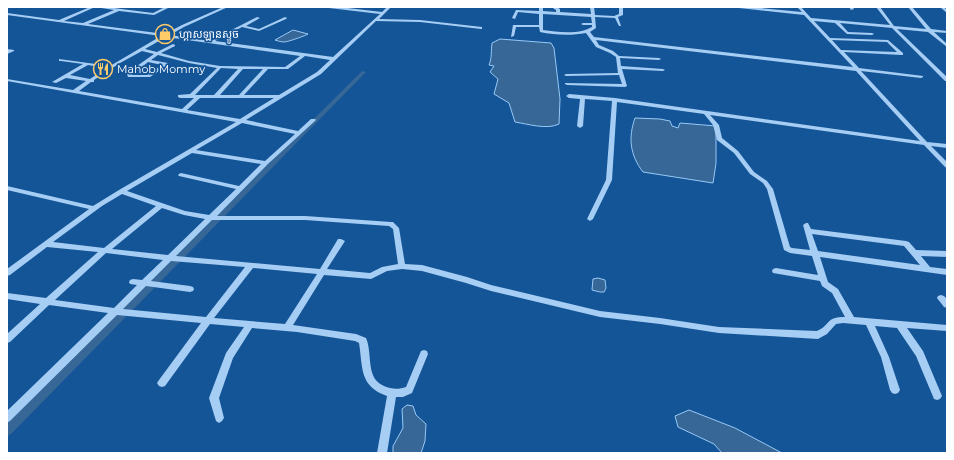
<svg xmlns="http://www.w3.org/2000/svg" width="954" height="460" viewBox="0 0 954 460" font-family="Montserrat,'Noto Sans Khmer',sans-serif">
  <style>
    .water { fill: #376797; stroke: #98c9f6 }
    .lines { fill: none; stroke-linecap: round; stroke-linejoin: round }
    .canal { fill: #376797; fill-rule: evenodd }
    .minor { fill: #a6cdf3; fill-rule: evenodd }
    .labels { text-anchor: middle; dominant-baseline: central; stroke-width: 3.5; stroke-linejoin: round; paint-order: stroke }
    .far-poi-label { font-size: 11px; fill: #fff; stroke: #145598; text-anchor: start }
  </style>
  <rect width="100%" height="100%" fill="#145598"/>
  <path class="water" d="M293 30 308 34C307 35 288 42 284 42 281 42 278 41 275 40Z
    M500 39 551 43 554 48 560 99 559 124C547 130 528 124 515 122L509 103 494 94 498 79 490 72 494 66 489 65C492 58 491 51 492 43Z
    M635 118 660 119 670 121 672 126 678 128 680 123 716 126V163L713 183 643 172C630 155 628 138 635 118Z
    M598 278 605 280 606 288 604 292H600L592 290 593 279Z
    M407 405 413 406 416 415 426 424 425 441 421 453H393V446L403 428 402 409Z
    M689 410 735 428 782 453H722L714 444 678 427 675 416Z"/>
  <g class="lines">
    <path class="canal" d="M362 71 366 72 11 434 7 436V424Z"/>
    <path class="minor" d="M90 7H95L64 21 83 23 114 10 95 7H106L153 13 165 7H170L154 15 119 11 88 24 165 34 182 25 223 7H228L184 27 170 35 210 41 257 17 260 18 246 26 259 29 285 17 287 18 286 19 259 31 242 27 215 41 333 57 380 14 329 8 327 7H339L382 12 387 7H391L379 19 420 20 482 27V29H481L420 22 376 21 321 74 246 120 298 131 311 119H315L316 120 268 164 217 216H305L391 222H393L399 228 405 264 422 265 467 277 491 285 600 311 660 318 719 327 817 331C831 325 825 317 845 317L832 293 822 286 820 281 773 273 772 271 773 269 776 268 818 275 812 256 790 253 784 250 767 189 763 183 750 174 734 153 717 140 713 125 704 114 617 102 612 180 593 219 590 221 587 219 606 180 612 101 585 99 583 126 580 128 577 126 580 99 569 98 566 96 569 94 615 98 920 141 856 71 596 40 599 45 613 51 619 56 659 58 661 59 659 60 620 58 621 66 663 69 665 70 663 71 622 69 627 86 625 87 567 85 565 84V83L622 84 619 75 566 76 564 75 566 74 618 73 616 57 610 53 596 47 586 33C571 36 554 35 540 32L539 27H516L514 36 511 37 513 25H539V14L518 12 515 19 512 18 516 10 539 11V7H543V11L556 12V10L551 7H556L560 9V12L591 14 590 7H594L595 15 614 16 619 14V7H623V15L618 17 621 26H619L615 18 595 17 596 28 590 32 594 37 853 67 804 15 739 8 737 7H750L802 12 797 7H801L811 18 890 25 876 7H880L894 26 926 29 908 7H912L931 29 947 31V33L934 32 947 44V47L928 32 897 29 947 77V81H945L892 28 840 23 848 32 872 33 874 34 872 35 847 34 835 23 814 21 830 38 888 40 903 53V55H901L844 52 859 68 923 76V77L921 78 861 71 927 142 947 144V148L931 146 947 162V168L945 167 924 145 710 115 719 125 722 138 738 151 754 172 767 181 773 189 790 247 792 248 810 250 803 225 806 223H808L811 229 906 241 909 242 916 250 947 251V257L921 256 930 267 947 269V275L820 257 828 282 838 289 854 317 947 325V331L907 328 923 351 942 396 940 399 937 400 934 399 916 356 897 328 875 326 889 357 900 390 898 393 895 394 892 393 890 390 881 357 866 325 843 323 836 324 827 334 818 339 719 333 660 324 600 317 491 291 466 283 422 271 402 269 387 271 371 279 324 275 293 325 356 334 366 338C373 354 365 378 384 386 391 389 398 390 406 387L421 351 424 350 427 351 428 354 412 393 403 397H396L387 453H377L387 396C359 386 363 368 359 343L355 341 297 332 252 328 233 358 219 398 224 418 222 421 219 423 216 421 209 398 226 353 244 327 210 324 165 386 162 387 159 386 157 383 159 380 201 323 117 315 10 421 7 423V411L108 313 49 305 10 342 7 343V334L40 304 7 299V293L46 298 98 252 47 247 10 275 7 276V269L89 209 7 190V186L93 206 119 190 236 122 7 81V79L73 90 86 81 66 78 56 83 52 82 83 64 61 61H59V59L110 66 161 36 7 15V13L59 20ZM543 14 591 17 592 23H583L581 24 583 25H592V27C578 35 558 32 543 30ZM166 37 300 56 285 67 220 66 189 61 161 53 175 46V45L173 44 157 52 145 49ZM832 40 887 42 897 52 841 50ZM142 51 154 54 127 73V74L128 77H150L168 65V63L151 60 158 55 189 63 217 68 190 94 178 95V97L180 98H194L182 109 79 91 91 82H94V80L120 63ZM305 56 330 60 317 72 279 95H244L268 69H288ZM148 62 162 65 147 75H132ZM88 65 106 68 90 79 70 75ZM221 68 238 69 214 95H195ZM243 69H263L239 95H220ZM200 98H274L240 119 187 110ZM242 123 295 134 265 161 196 150ZM192 153 261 164 239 186 181 173 179 174 178 175 179 176 236 189 209 215 185 211 127 191ZM122 194 156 206 104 248 53 242 102 206ZM162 208 184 215 205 219 168 255 112 249ZM212 220H305L389 226 393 229 398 264 382 267 370 273 327 269 345 241 341 239H338L320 269 176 256ZM812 234 904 246 920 265 818 251ZM106 253 163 260 142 280 133 279 130 280 129 282 130 284 137 285 114 308 55 300ZM171 261 245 267 206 317 123 309 146 286 190 292 193 291 194 289 193 287 190 286 151 281ZM253 268 317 274 285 324 214 318Z
      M849 7H853L854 9 851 10Z
      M940 7H944L947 10V13Z
      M7 49 14 50V51L7 54Z
      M941 295 944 296 947 299V308L944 307 937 298 938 296Z"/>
  </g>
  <defs>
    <symbol id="shop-ring" viewBox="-11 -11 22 22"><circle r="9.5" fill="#145598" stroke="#ffca68" stroke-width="1.5"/><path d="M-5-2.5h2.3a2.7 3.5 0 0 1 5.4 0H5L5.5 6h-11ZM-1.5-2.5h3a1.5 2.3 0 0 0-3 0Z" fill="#ffca68"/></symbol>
    <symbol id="restaurant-ring" viewBox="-11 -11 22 22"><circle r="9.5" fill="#145598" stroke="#ffca68" stroke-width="1.5"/><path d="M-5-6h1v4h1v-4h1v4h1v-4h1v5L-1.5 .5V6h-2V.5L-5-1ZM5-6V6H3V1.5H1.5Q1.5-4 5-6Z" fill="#ffca68"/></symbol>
  </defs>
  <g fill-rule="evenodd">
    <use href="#shop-ring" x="154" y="23" width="22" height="22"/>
    <use href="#restaurant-ring" x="92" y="58" width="22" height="22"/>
  </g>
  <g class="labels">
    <g class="far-poi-label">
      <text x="179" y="34">ហ្គាសឡានស្ទូច</text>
      <text x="117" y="69">Mahob Mommy</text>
    </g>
  </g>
  <rect width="954" height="460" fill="none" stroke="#ffffff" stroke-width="16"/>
</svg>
